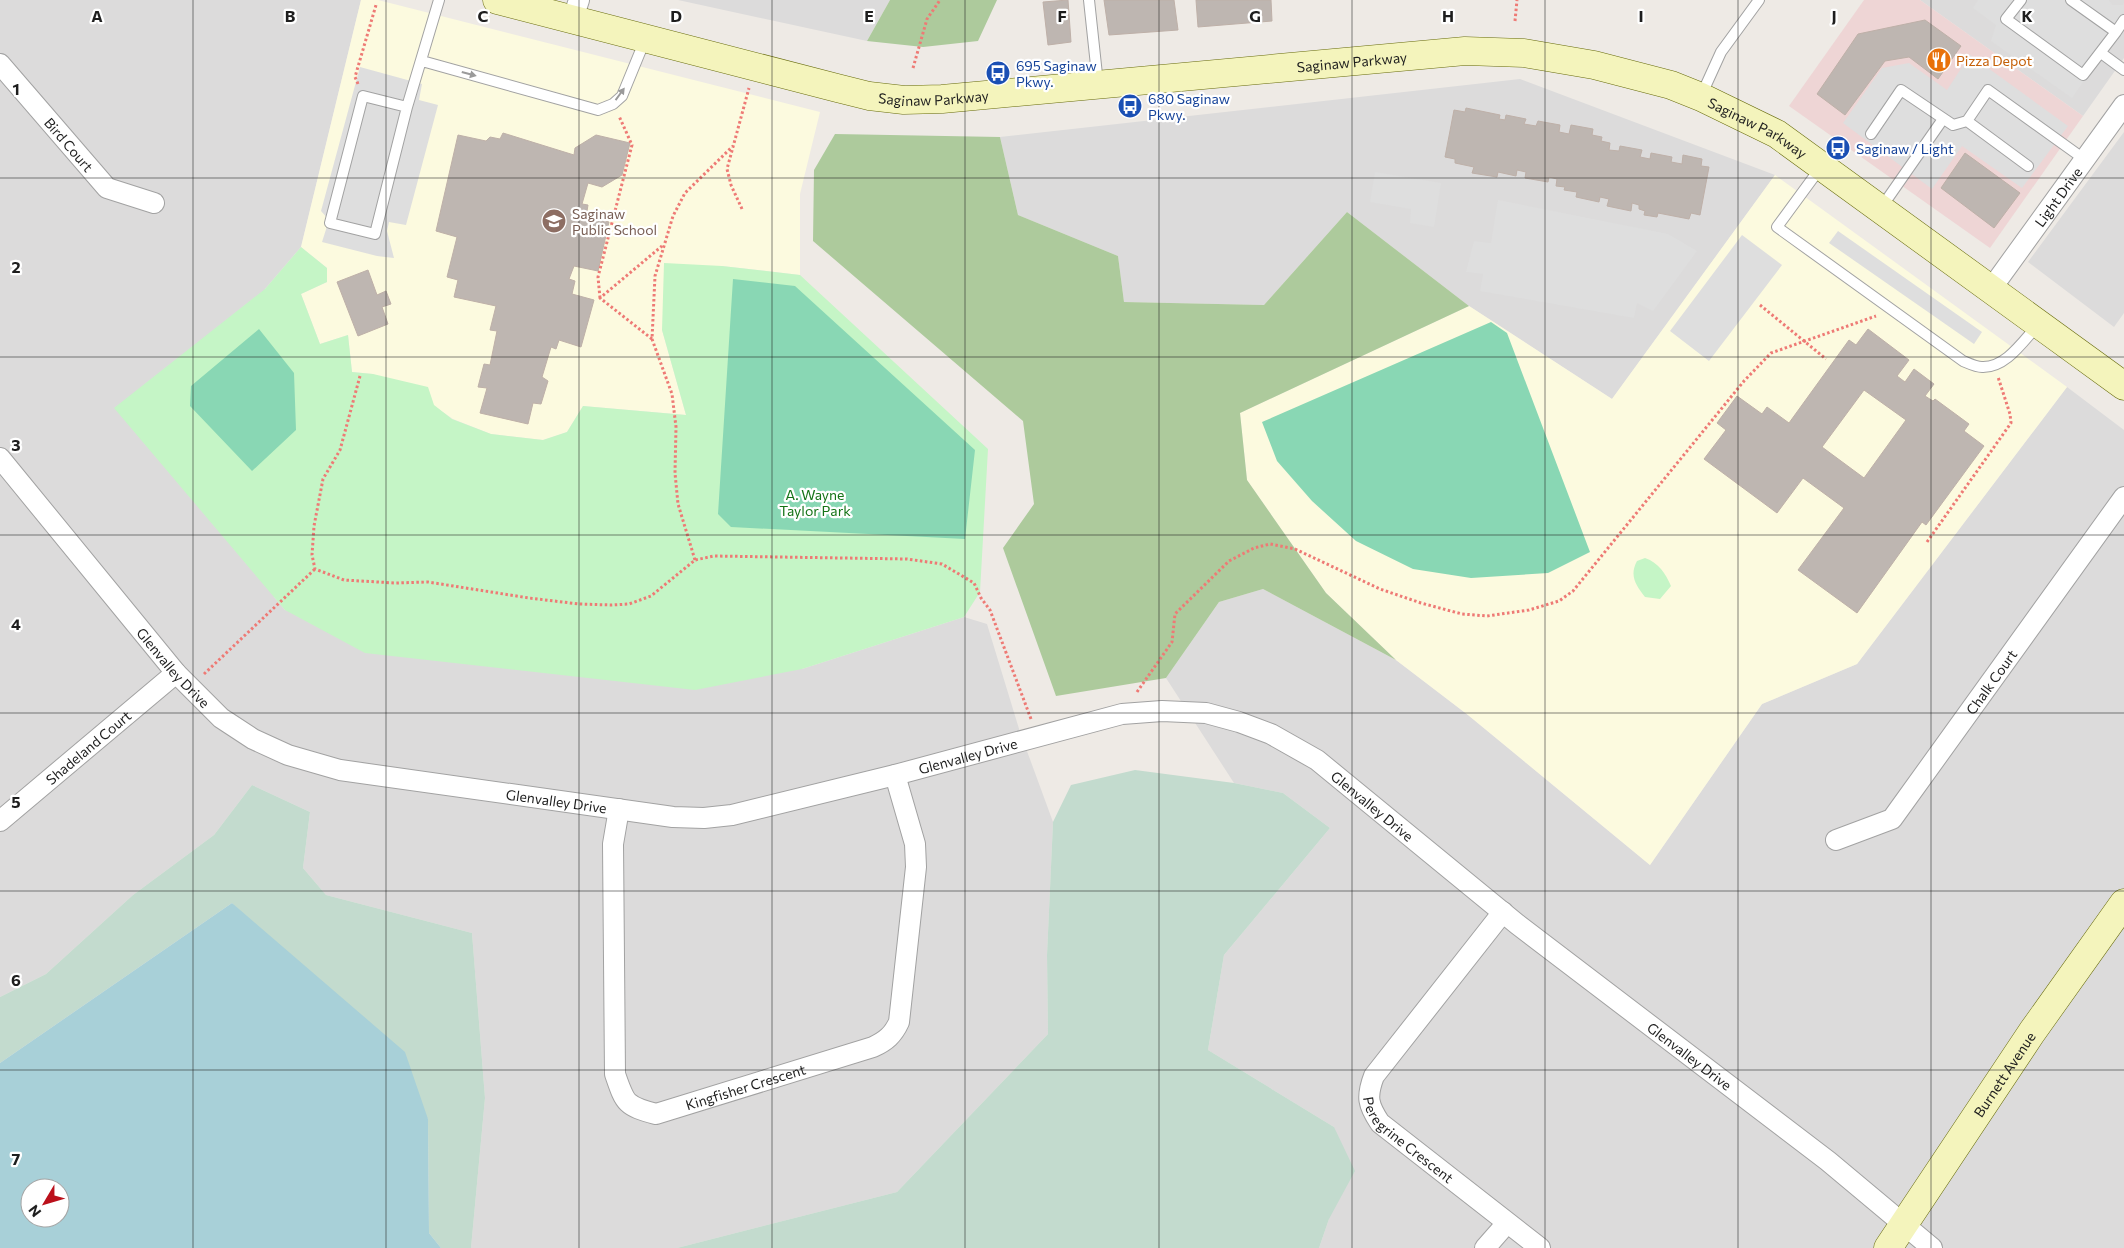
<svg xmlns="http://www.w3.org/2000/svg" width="2124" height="1248" viewBox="0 0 2124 1248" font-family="Commissioner,sans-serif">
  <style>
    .residential { fill: #dcdbdb }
    .commercial { fill: #eed5d5 }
    .education { fill: #fcfadf }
    .forest { fill: #adca9c }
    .wetland { fill: #c3dbce }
    .park { fill: #c5f5c6 }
    .pitch { fill: #89d7b4 }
    .parking { fill: #dedede }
    .water { fill: #a8d0d8; fill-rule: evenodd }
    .building { fill: #beb6b1; stroke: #beb0a8; fill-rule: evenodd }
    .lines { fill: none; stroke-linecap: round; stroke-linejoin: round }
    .lane-casing { stroke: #a2a2a2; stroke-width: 12 }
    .street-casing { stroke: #a2a2a2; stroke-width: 22 }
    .secondary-casing { stroke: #686c0e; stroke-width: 29 }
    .path { stroke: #ee7a75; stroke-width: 3; stroke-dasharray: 2.5 2.5; stroke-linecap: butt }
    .lane { stroke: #fff; stroke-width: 10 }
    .street { stroke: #fff; stroke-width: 20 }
    .secondary { stroke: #f4f4bc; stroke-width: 28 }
    .oneway { fill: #9a9a9a }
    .grid { fill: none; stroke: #1e1e1e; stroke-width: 1; stroke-opacity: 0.55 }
    .labels { text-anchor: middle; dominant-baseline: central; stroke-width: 4.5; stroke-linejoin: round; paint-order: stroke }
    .street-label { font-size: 14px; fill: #1e1e1e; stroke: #fff }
    .food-label { font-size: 14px; fill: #c56008; stroke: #fff; text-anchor: start }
    .transit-label { font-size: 14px; fill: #164399; stroke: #fff; text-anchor: start }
    .education-label { font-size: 14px; fill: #785e54; stroke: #fff; text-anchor: start }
    .park-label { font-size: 14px; fill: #147316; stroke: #fff }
    .grid-label { font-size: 16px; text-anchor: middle; font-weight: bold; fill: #1e1e1e; stroke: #fff; stroke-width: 4.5; stroke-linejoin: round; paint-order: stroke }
  </style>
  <rect width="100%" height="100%" fill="#eeeae5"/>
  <path class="residential" d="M0 0H361L301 247 265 289 274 597 285 610 802 669 964 617 987 624 1020 732 1053 822 1047 955 1048 1034 897 1192 677 1248H471L485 1098 472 933 326 895 303 868 310 812 252 785 214 835 133 895 46 974 0 997Z
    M678 0H890L867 41Z
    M1920 0H2124V58L2083 116Z
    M1520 79 1775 175 1612 399 1469 306 1347 212 1264 305 1124 302 1118 256 1018 215 1000 137Z
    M2124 132V313L2114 327 2028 262Z
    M2067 387 2124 430V1248H1319L1329 1219 1334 1127 1208 1050 1224 955 1330 828 1283 793 1234 783 1166 678 1219 602 1263 589 1396 660 1468 715 1650 865 1762 704 1857 664Z"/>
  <path class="commercial" d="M1864 0H1920L2083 116 1990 248 1789 106Z"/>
  <path class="education" d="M361 0H378L820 112 800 194V275L722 266 662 330 686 415 583 406 567 432 543 440 491 434 453 419 434 406 373 374 352 372 348 335 320 344 301 294 327 282V268L301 247Z
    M1775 175 2067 387 1857 664 1762 704 1650 865 1468 715 1396 660 1326 593 1247 480 1240 413 1469 306 1612 399Z"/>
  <path class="forest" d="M890 0H997L978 41 923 47 867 41Z
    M835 134 1000 137 1018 215 1118 256 1124 302 1264 305 1347 212 1469 306 1240 413 1247 480 1326 593 1396 660 1263 589 1219 602 1166 678 1056 696 1003 548 1034 504 1023 421 813 241 814 170Z"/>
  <path class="wetland" d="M1135 770 1234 783 1283 793 1330 828 1224 955 1208 1050 1334 1127 1355 1171 1329 1219 1319 1248H677L897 1192 1048 1034 1047 955 1053 822 1071 785Z
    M252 785 310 812 303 868 326 895 472 933 485 1098 471 1248H441L429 1233 428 1119 232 903 0 1063V997L46 974 133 895 214 835Z"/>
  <path class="park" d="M301 247 327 268V282L301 294 320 344 348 335 352 372 373 374 428 387 434 405 452 419 491 434 543 440 567 432 583 406 686 415 662 330 664 263 722 266 800 275 988 449 980 592 964 617 802 669 695 690 365 653 285 610 114 408 265 289Z
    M1645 558C1659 563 1665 573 1671 586L1660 599 1645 597C1636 585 1629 576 1637 561Z"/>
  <path class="pitch" d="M733 279 795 286 975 450 965 539 731 527 718 514Z
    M1491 322 1507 333 1590 552 1548 573 1471 578 1413 569 1356 541 1312 501 1277 461 1262 422Z
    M259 329 294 373 296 430 252 471 190 406 191 386Z"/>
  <path class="parking" d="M1978 0H2109L2112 5H2123L2124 3V22L2072 98 1991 41 1996 25 1973 8Z
    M1970 55 2068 126 2022 188 1962 146 1932 189 1843 123 1882 68 1909 63 1947 90Z
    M360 67 422 84 419 100 438 105 406 225 389 222 387 231 394 258 377 256 322 242 329 220 321 211Z
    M1375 172 1441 183 1434 227 1410 223 1411 209 1370 202Z
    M1498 200 1668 234 1697 251 1653 311 1637 303 1634 318 1480 291 1483 274 1466 272 1474 241 1491 243Z
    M1838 231 1982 332 1974 344 1829 243Z
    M1742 235 1782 265 1709 361 1670 331Z"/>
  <path class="water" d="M232 903 405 1052 428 1119 429 1233 441 1248H0V1063ZM30 1188H60V1218H30Z"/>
  <path class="building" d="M1068 0 1071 42 1048 45 1043 2Z
    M1104 0H1174L1178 30 1109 35Z
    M1196 0H1271L1272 21 1198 27Z
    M1925 20 1961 46 1938 79 1909 57 1885 61 1845 115 1817 94 1858 34Z
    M1466 108 1500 115 1499 119 1505 120 1506 115 1526 119 1524 124 1536 126 1538 121 1560 125 1559 132 1569 134 1571 125 1593 129 1592 135 1602 137 1601 141 1610 143 1609 150 1619 151 1620 146 1642 150 1640 157 1650 159 1651 153 1672 157 1671 162 1682 164 1683 155 1702 159 1701 166 1709 167 1700 215 1691 213 1689 219 1658 213 1657 217 1644 215 1645 211 1639 209V205L1632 203 1631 211 1607 206 1609 199 1600 197 1599 202 1576 197 1577 192 1564 190 1565 187 1556 186 1557 179 1549 177 1548 182 1525 178 1526 172 1517 170 1516 176 1498 172 1497 177 1472 173 1474 167 1455 163V159L1445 157 1454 110 1465 112Z
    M503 133 574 155 575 148 596 135 630 143 622 175 602 187 588 183 582 204 588 205 586 217 609 222 598 271 574 266 569 279 575 281 572 294 594 300 581 347 559 340 556 349 551 347 542 377 548 381 541 404 533 403 528 424 480 413 487 388 478 387 484 364 490 365 497 331 490 330 496 306 454 297 458 280 447 277 457 237 436 231 458 135 486 141 490 137 500 139Z
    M1965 153 2020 193 1994 228 1941 188Z
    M368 270 377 295 386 291 391 304 382 307 388 324 358 336 337 282Z
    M1868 329 1909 360 1897 376 1905 382 1914 369 1934 384 1925 396 1933 401 1935 399 1969 424 1964 431 1984 446 1926 525 1922 522 1857 613 1798 570 1844 508 1803 478 1777 513 1704 459 1726 430 1717 423 1737 396 1762 414 1767 407 1789 423 1849 340 1856 345ZM1864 390 1906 420 1864 478 1822 447Z"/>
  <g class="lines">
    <defs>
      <path id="lane" d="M1089 0 1098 84
        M2021 0 2006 19 2083 75 2116 32 2071 0
        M2116 32 2124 20
        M2101 53 2124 70
        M422 61 598 110 613 104 622 96 645 40
        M363 96 407 107 375 234 330 223Z
        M1701 96 1721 52 1759 0
        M407 107 439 0
        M1967 121 2028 166
        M1871 134 1901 90 1953 125 1967 121 1988 90 2084 159
        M1821 167 1777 227 1963 361C1968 363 1976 367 1982 367 2006 368 2023 341 2038 325
        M1881 208 1943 119"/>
      <g id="street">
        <path d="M573 18 579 0"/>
        <path id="s1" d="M0 64 107 188 154 203"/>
        <path id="s2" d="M1991 289 2124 105"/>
        <path id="s3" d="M0 458 176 673 221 718 253 739 288 755 340 770 673 817 704 818 732 815 895 775 1122 714 1162 711 1206 713 1239 722 1271 734 1317 760 1517 924 1828 1161 1932 1248"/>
        <path id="s4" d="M619 809 613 844 615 1074C625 1103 625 1106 656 1114L873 1047C886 1041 893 1035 899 1022L916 867 915 844 895 775"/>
        <path id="s5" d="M0 821 176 673"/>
        <path id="s6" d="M1836 840 1892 819 2124 497"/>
        <path id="s7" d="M1503 912 1374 1076C1366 1097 1368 1105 1380 1123L1540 1248"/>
        <path d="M1485 1248 1507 1223"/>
      </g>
      <g id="secondary">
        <path id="s8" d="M497 0 837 88 869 96 904 100 942 99 1465 51 1524 53 1594 65 1671 85 1701 97 1777 134 2124 386"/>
        <path id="s9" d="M1888 1248 2032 1032 2124 903"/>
      </g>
    </defs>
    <use href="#lane" class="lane-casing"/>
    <use href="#street" class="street-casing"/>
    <use href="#secondary" class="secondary-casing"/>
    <path class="path" d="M1515 21 1517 0
      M913 68 927 19 940 0
      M358 84 355 77 376 5
      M742 209 731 185 727 169 749 88
      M600 298 598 277 632 145 619 116
      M1760 305 1826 359
      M652 339 600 298 662 246
      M360 376 340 450 323 479 314 526 312 555 315 569 344 580 395 583 428 582 529 598 579 604 612 605 629 604 651 596 695 560 714 556 907 559 942 564 974 583 981 598 990 610 1031 719
      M1927 542 2011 423 2010 414 1998 377
      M695 560 678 504 675 473 676 427 672 394 652 339 655 276 673 216 685 193 733 146
      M204 674 315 569
      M1137 692 1172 642 1175 614 1229 561 1254 548 1270 544 1295 549 1380 589 1421 603 1462 614 1487 616 1529 610 1559 601 1573 591 1744 381 1771 353 1876 316"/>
    <use href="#lane" class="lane"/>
    <use href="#street" class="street"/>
    <use href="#secondary" class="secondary"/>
  </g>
  <defs><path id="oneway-solid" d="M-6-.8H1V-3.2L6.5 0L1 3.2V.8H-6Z" transform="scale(1.25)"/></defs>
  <g class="oneway">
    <use href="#oneway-solid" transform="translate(469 74) rotate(15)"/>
    <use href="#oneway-solid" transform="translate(620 94) rotate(-54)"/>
  </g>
  <path class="grid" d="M193 0V1248M386 0V1248M579 0V1248M772 0V1248M965 0V1248M1159 0V1248M1352 0V1248M1545 0V1248M1738 0V1248M1931 0V1248M0 178H2124M0 357H2124M0 535H2124M0 713H2124M0 891H2124M0 1070H2124"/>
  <defs>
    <symbol id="restaurant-disc" viewBox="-11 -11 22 22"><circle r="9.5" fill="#e8710a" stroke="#fff"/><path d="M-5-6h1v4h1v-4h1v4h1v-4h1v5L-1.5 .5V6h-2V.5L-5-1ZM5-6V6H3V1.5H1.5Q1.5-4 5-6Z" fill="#fff"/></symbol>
    <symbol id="bus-disc" viewBox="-11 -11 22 22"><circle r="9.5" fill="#1a4fb4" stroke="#fff"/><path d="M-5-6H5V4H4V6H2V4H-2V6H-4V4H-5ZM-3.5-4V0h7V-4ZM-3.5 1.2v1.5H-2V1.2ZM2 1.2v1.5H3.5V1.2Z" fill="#fff"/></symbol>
    <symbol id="school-disc" viewBox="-11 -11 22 22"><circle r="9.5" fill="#8d6e63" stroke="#fff"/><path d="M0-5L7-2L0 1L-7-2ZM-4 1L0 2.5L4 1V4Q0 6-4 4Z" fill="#fff"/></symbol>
  </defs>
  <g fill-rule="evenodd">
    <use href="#restaurant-disc" x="1925" y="46" width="28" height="28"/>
    <use href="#bus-disc" x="984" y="59" width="28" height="28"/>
    <use href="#bus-disc" x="1116" y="92" width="28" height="28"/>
    <use href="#bus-disc" x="1824" y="134" width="28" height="28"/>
    <use href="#school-disc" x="540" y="207" width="28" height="28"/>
  </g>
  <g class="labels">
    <g class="street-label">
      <text stroke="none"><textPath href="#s8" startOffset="869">Saginaw Parkway</textPath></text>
      <text stroke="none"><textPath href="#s8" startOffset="449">Saginaw Parkway</textPath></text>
      <text stroke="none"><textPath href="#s8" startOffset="1289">Saginaw Parkway</textPath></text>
      <text stroke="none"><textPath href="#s1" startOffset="106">Bird Court</textPath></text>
      <text stroke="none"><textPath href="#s2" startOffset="114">Light Drive</textPath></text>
      <text stroke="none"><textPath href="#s3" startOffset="272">Glenvalley Drive</textPath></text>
      <text stroke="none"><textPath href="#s6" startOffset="229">Chalk Court</textPath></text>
      <text stroke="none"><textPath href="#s5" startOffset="115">Shadeland Court</textPath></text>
      <text stroke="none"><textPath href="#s3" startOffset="1111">Glenvalley Drive</textPath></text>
      <text stroke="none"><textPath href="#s3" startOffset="691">Glenvalley Drive</textPath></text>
      <text stroke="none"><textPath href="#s3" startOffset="1548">Glenvalley Drive</textPath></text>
      <text stroke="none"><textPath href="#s3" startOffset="1952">Glenvalley Drive</textPath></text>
      <text stroke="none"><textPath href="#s9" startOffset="209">Burnett Avenue</textPath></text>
      <text stroke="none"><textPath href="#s4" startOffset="421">Kingfisher Crescent</textPath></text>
      <text stroke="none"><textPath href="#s7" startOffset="290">Peregrine Crescent</textPath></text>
    </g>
    <g class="food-label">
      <text x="1956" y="60">Pizza Depot</text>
    </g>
    <g class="transit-label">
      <text x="1016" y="65">695 Saginaw<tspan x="1016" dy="16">Pkwy.</tspan></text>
      <text x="1148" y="98">680 Saginaw<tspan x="1148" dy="16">Pkwy.</tspan></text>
      <text x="1856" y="148">Saginaw / Light</text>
    </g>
    <g class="education-label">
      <text x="572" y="213">Saginaw<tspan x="572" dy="16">Public School</tspan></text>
    </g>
    <g class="park-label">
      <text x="815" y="494">A. Wayne<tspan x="815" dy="16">Taylor Park</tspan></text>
    </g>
  </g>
  <g class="grid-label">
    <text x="97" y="22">A</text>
    <text x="290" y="22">B</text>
    <text x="483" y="22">C</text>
    <text x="676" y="22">D</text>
    <text x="869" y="22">E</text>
    <text x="1062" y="22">F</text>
    <text x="1255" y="22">G</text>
    <text x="1448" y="22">H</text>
    <text x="1641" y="22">I</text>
    <text x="1834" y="22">J</text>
    <text x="2027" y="22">K</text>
    <text x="16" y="95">1</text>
    <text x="16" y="273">2</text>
    <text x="16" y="451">3</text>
    <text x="16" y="630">4</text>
    <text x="16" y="808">5</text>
    <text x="16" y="986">6</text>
    <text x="16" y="1165">7</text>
  </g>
  <g transform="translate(45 1203) rotate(232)"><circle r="24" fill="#ffffff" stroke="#a5a5a5"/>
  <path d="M0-4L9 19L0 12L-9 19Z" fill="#bb101b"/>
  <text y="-8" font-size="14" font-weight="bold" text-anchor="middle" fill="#1e1e1e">N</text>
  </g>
</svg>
